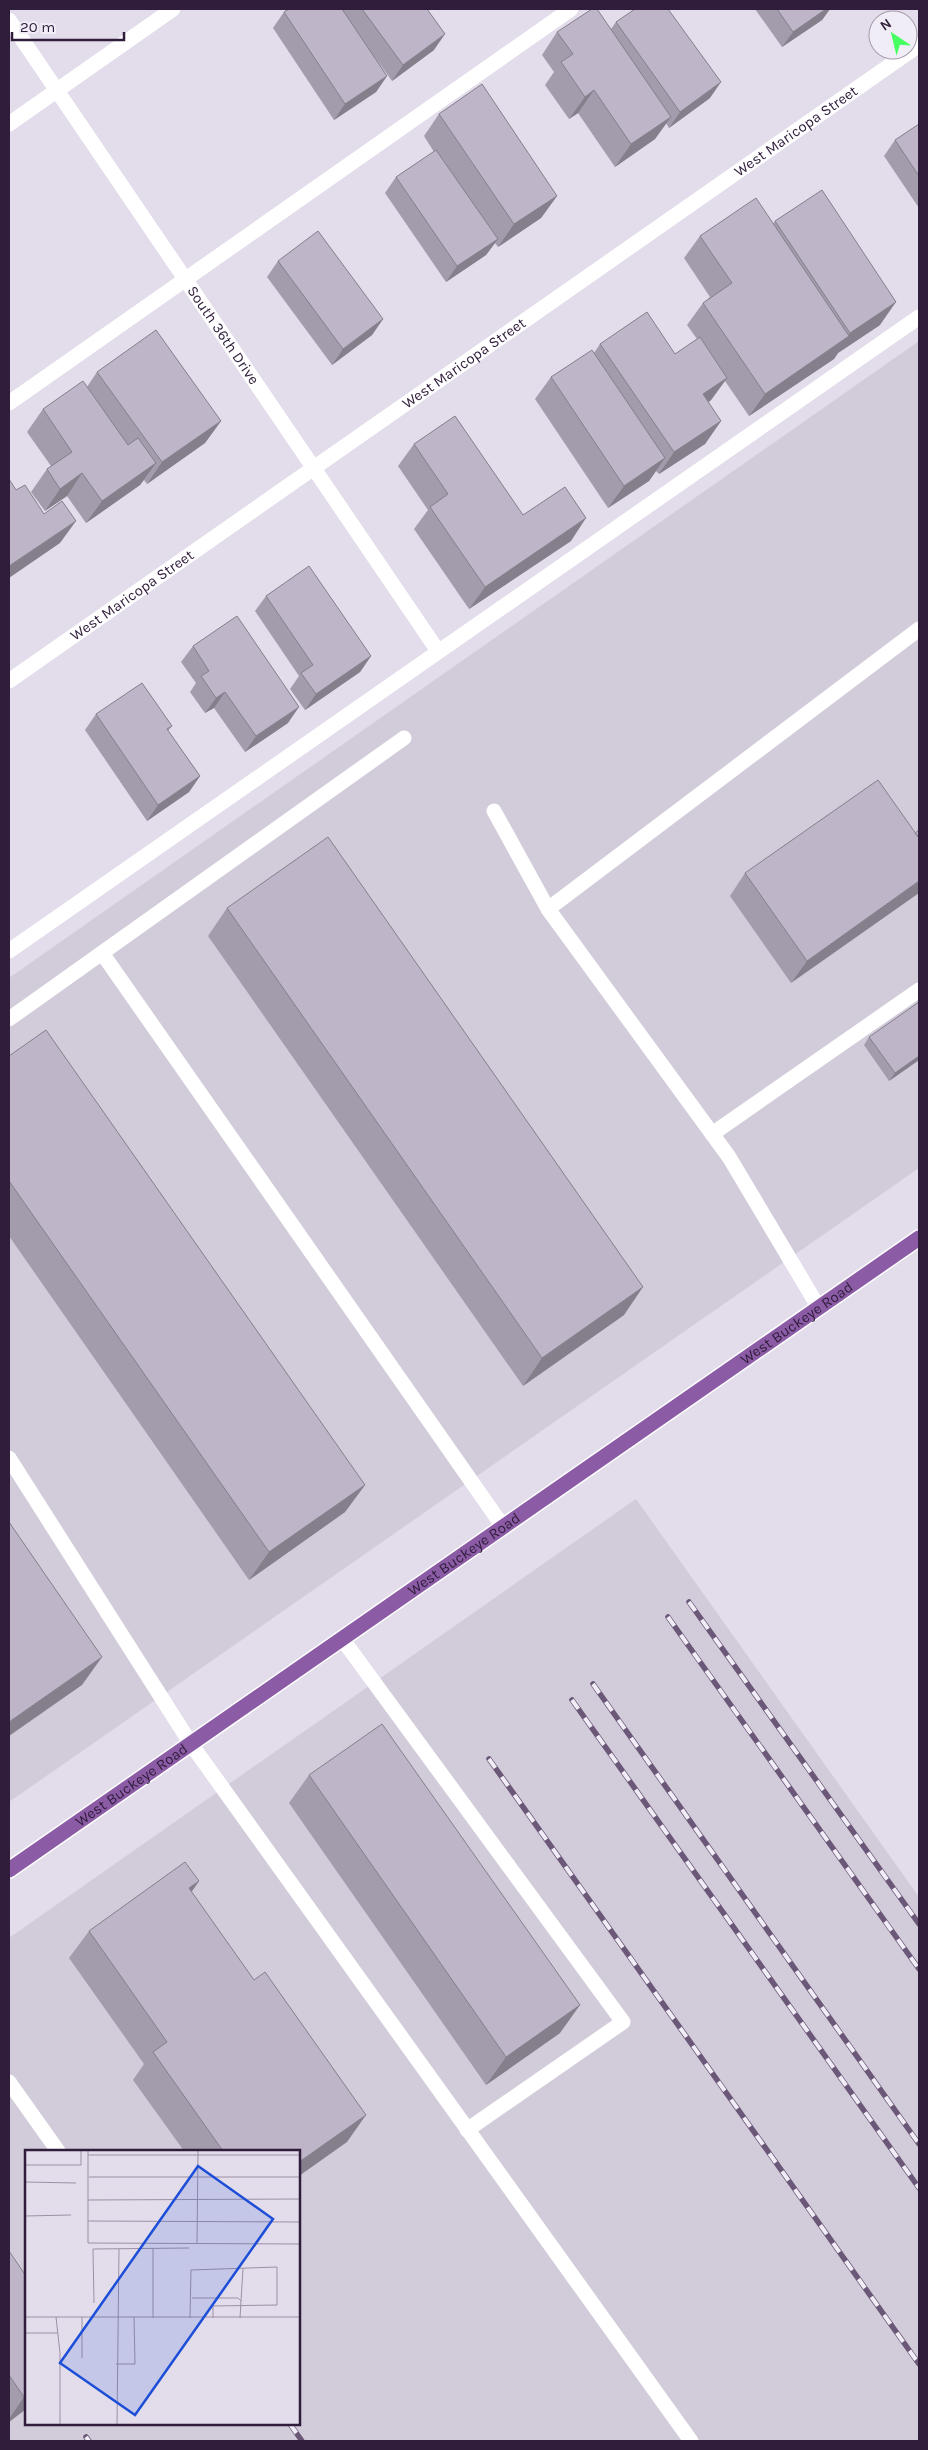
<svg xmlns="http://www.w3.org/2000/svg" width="928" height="2450" viewBox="0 0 928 2450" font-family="Karla,sans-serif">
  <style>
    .built { fill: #d2cbda; fill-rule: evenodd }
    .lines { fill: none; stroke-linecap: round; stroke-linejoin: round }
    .major-casing { stroke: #fff; stroke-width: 18 }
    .minor { stroke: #fff; stroke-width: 15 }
    .major { stroke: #8b5ca5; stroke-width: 15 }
    .rail-casing { stroke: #6b5777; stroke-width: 5.5 }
    .rail { stroke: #f1edf7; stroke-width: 4; stroke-dasharray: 11; stroke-linecap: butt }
    .wall { fill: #a39cac }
    .shaded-wall { fill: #857f8c }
    .building { fill: #beb5c8; stroke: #857f8c }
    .labels { text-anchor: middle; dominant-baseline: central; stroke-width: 4; stroke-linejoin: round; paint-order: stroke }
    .street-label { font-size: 15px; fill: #301d3b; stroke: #f1edf7 }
    .inset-road { fill: none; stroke: #9b90a5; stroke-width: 1 }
    .view { fill: #1d4ed8; fill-opacity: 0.15; stroke: #1d4ed8; stroke-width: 2.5 }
    .inset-edge { fill: none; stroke: #301d3b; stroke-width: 2.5 }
  </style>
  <rect width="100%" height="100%" fill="#e3dceb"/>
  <path class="built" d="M919 341V1168L9 1802V978Z
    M636 1499 919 1897V2441H9V1938ZM26 2151H299V2424H26Z"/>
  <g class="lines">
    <defs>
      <g id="major">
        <path id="s3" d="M9 1870 919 1238"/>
      </g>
    </defs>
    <use href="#major" class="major-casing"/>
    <g class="minor">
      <path id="s1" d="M9 20 438 651"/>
      <path d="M9 124 173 9"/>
      <path d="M9 403 571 9"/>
      <path id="s2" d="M9 681 919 45"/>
      <path d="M494 811 548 909"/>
      <path d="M9 951 919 317"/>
      <path d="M102 953 504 1528"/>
      <path d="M9 1019 404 738"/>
      <path d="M712 1134 919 990"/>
      <path d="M819 1308 729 1157 548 909 919 629"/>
      <path d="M9 1458 191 1744 691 2441"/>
      <path d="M343 1640 623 2022 467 2130"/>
      <path d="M9 2082 58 2151"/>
    </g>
    <use href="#major" class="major"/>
    <defs>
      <path id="rail" d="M689 1602 919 1924
        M668 1617 919 1969
        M593 1684 919 2144
        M572 1700 919 2188
        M489 1759 919 2364
        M290 2424 302 2441
        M86 2437 89 2441"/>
    </defs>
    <use href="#rail" class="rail-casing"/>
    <use href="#rail" class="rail"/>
  </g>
  <path class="wall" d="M289 9H427L434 50 392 81 375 57 387 76 376 92 334 120 273 28 284 12Z
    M755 9H830L822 20 782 47Z
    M616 22 710 98 669 128 666 123 655 139 615 167 578 113 569 119 545 85 554 72 542 55 557 32 611 29Z
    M439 114 557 196 541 218 498 247 495 243 486 255 446 282 385 193 396 177 434 152 424 136Z
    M919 124V208L884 156 895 140Z
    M775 221 880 325 838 353 834 359 749 416 725 381 711 400 708 403 721 421 705 444 659 474 656 471 649 481 608 508 535 399 551 377 594 353 600 344 675 354 697 339 687 325 703 303 710 297 684 258 700 236 773 224Z
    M278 261 383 319 372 335 332 365 267 277Z
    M97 372 221 421 205 443 147 484 144 480 140 485 86 523 67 496 45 511 31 492 47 469 51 466 27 432 43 409 87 387Z
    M414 444 523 515 571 541 469 609 414 529 428 510 398 466Z
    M266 596 371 656 360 672 305 710 290 689 299 676 255 611Z
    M193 646 288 723 245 752 214 708 205 713 190 692 196 683 181 662Z
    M96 714 172 726 168 731 200 776 189 792 147 821 85 730Z
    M915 833 791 983 730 896 745 873Z
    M227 908 624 1315 523 1386 208 936Z
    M869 1037 919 1060 889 1081 864 1045Z
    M9 1056 365 1485 345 1512 249 1580 9 1236Z
    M309 1775 560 2033 486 2085 289 1803Z
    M199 1881 191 1892 347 2142 299 2151H184L133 2080 144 2064 69 1958 89 1931Z
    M9 2251 26 2409 9 2422Z"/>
  <path class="shaded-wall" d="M826 9H830L822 20 782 47 793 32Z
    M445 34 434 50 392 81 403 65Z
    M387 76 376 92 334 120 345 104Z
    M721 82 710 98 669 128 680 112Z
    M594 90 578 113 569 119 585 97Z
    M671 117 655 139 615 167 631 144Z
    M557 196 541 218 498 247 514 224Z
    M498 239 486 255 446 282 457 266Z
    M896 302 880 325 838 353 834 359 749 416 765 394 845 339 850 333Z
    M383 319 372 335 332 365 343 349Z
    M727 378 711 400 687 417 703 394Z
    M221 421 205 443 147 484 162 462Z
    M721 421 705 444 659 474 674 452Z
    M665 458 649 481 608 508 624 486Z
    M156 463 140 485 86 523 102 501Z
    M82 473 67 496 45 511 60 489Z
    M586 518 571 541 469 609 485 587Z
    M76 521 60 543 9 578V566Z
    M371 656 360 672 305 710 316 694Z
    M225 692 214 708 205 713 216 698Z
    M299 707 288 723 245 752 256 736Z
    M200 776 189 792 147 821 158 805Z
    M919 881V893L791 983 807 961Z
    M919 1056V1060L889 1081 895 1073Z
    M643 1287 624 1315 523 1386 542 1358Z
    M365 1485 345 1512 249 1580 269 1552Z
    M102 1657 82 1685 9 1736V1722Z
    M199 1881 180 1909 189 1888Z
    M580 2005 560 2033 486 2085 506 2057Z
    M366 2115 347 2142 299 2176V2162Z
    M26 2395V2409L9 2422V2419L24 2397Z"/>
  <path class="building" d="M289 9H342L387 76 345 104 284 12Z
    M362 9H427L445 34 403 65Z
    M592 9H597L671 117 631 144 594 90 585 97 561 62 573 54 557 32Z
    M635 9H668L721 82 680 112 616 22Z
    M777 9H826L793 32Z
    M482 84 557 196 514 224 439 114Z
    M919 124V176L895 140Z
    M436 150 498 239 457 266 396 177Z
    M822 190 896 302 850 333 775 221Z
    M756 198 849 336 765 394 703 303 732 283 700 236Z
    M318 231 383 319 343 349 278 261Z
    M647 312 675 354 700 337 727 378 703 394 721 421 674 452 600 344Z
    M156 330 221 421 162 462 97 372Z
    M592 350 665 458 624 486 551 377Z
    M83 381 128 445 138 438 156 463 102 501 82 473 60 489 47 469 72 452 43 409Z
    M455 416 523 515 565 487 586 518 485 587 430 507 448 494 414 444Z
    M9 479 16 490 25 485 44 514 62 501 76 521 9 566Z
    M309 566 371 656 316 694 301 673 313 665 266 596Z
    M237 616 299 707 256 736 225 692 216 698 201 676 209 671 193 646Z
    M142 683 172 726 167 729 200 776 158 805 96 714Z
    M878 780 919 838V881L807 961 745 873Z
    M919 830V838L915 833Z
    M328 837 643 1287 542 1358 227 908Z
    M919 1002V1056L895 1073 869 1037Z
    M46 1030 365 1485 269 1552 9 1181V1056Z
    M9 1522 102 1657 9 1722Z
    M382 1724 580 2005 506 2057 309 1775Z
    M185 1862 199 1881 189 1888 254 1980 265 1972 366 2115 299 2162V2151H223L153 2052 167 2042 89 1931Z
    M9 2251 26 2276V2395L24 2397 9 2375Z"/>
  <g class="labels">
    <g class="street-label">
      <text stroke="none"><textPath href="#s2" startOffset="960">West Maricopa Street</textPath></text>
      <text stroke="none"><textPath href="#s1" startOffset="381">South 36th Drive</textPath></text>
      <text stroke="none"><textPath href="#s2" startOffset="555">West Maricopa Street</textPath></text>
      <text stroke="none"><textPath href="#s2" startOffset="150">West Maricopa Street</textPath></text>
      <text stroke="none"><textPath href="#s3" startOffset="959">West Buckeye Road</textPath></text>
      <text stroke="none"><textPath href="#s3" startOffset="554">West Buckeye Road</textPath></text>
      <text stroke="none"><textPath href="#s3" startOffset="149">West Buckeye Road</textPath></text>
    </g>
  </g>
  <g transform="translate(25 2150)">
    <rect width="275" height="275" fill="#e3dceb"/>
    <path class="inset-road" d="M63 1V93L275 94M63 5H275M0 15H56V1M64 27H275M0 32 51 33M63 50 275 49M0 66 46 65M63 71 275 72M172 93 173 1M128 99V168M167 148H213L216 151 215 168M216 151 218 119M69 153 68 99 164 98M0 167H275M31 167 35 203V274M57 167V208M165 168 166 120 252 117V155L188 156V168M0 183H32M91 214H110L109 167M92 274 94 99"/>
    <path class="view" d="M173 16 248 69 110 265 35 213Z"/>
    <rect width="275" height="275" class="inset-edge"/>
  </g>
  <rect width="928" height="2450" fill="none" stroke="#301d3b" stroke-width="20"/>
  <g transform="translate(893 35) rotate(325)"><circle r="24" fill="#f1edf7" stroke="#a49aac"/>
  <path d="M0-4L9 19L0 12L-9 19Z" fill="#46ff61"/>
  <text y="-8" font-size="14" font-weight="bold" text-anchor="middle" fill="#301d3b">N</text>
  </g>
  <path d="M12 32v8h112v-8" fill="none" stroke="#301d3b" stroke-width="2.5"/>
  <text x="20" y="32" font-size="15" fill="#301d3b" stroke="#f1edf7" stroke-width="4" paint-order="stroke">20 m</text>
</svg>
